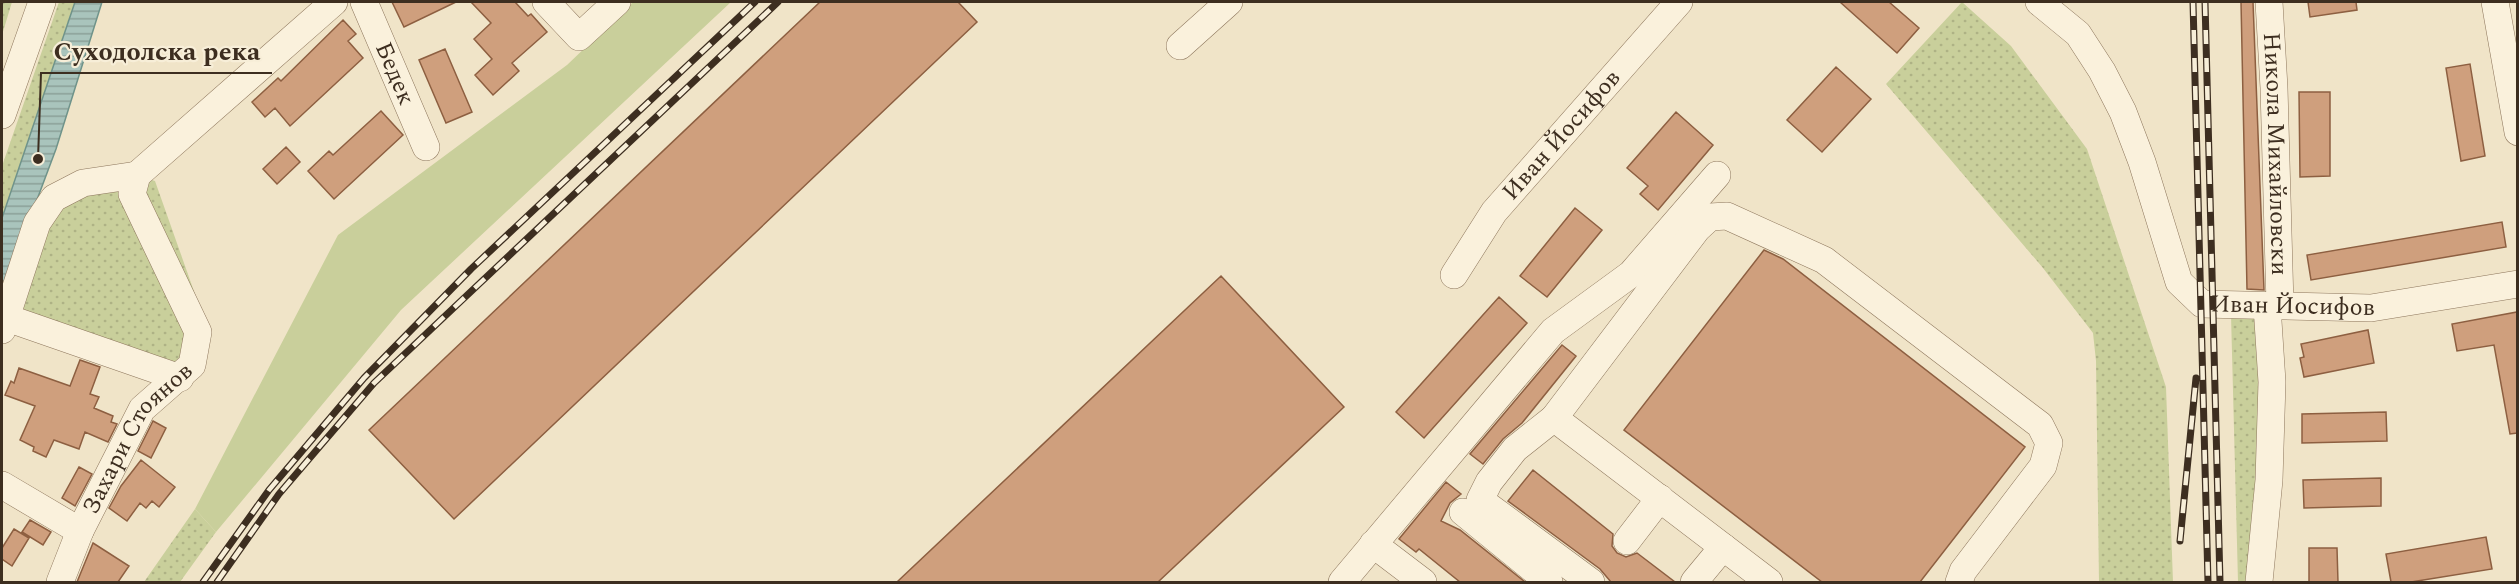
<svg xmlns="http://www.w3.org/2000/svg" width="2519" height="584" viewBox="0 0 2519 584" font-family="Spectral,serif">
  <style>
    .grass { fill: url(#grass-dots) }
    .park { fill: #c9cf9b }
    .water { fill: url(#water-rules); stroke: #6f938a; stroke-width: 1.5 }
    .building { fill: #cf9f7d; stroke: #8d5f41; stroke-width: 1.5 }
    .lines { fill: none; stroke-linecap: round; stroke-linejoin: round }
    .minor-casing { stroke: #8d765c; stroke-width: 28 }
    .minor { stroke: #faf1dc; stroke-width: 27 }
    .rail-casing { stroke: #3d2e20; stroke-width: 7 }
    .rail { stroke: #f7eed8; stroke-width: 4.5; stroke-dasharray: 14; stroke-linecap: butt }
    .labels { text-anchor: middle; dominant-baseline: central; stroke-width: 4.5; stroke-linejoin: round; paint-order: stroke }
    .street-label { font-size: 24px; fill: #3d2e20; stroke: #f7eed8 }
    .leader { fill: none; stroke: #3d2e20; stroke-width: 2 }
    .callout-dot { fill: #3d2e20; stroke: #f7eed8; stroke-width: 2 }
    .callout-label { font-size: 26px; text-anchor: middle; font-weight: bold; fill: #3d2e20; stroke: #f7eed8; stroke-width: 4.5; stroke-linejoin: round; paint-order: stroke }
  </style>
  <defs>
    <pattern id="grass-dots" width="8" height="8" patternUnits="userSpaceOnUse" patternTransform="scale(1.5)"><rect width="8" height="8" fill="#c9cf9b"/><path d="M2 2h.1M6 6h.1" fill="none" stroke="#aeb285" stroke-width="1.8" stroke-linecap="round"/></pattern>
    <pattern id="water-rules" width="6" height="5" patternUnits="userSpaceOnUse" patternTransform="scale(1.5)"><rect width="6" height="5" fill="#a9c4bc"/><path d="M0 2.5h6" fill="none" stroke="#8ba098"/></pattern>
  </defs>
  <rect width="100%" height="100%" fill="#f0e4c8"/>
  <path class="grass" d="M2 2H12L2 35Z
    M59 2H75L2 218V166Z
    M1962 2 2011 46 2087 149 2166 387 2173 582H2099L2096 361 2093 333 2043 268 1886 84Z
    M137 175 155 181 208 331 180 383 2 317V293L38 197 54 198Z
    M2245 313 2256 319 2261 327 2257 582H2238L2231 315Z
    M195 509 216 532 180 582H144Z"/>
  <path class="park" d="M633 2H731L401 310 216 532 195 509 338 235 567 65Z"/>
  <path class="water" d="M75 2H102L56 149 2 293V218Z"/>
  <path class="building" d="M392 2H456L404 27Z
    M471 2H515L528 16 531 14 547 32 512 63 519 71 493 95 475 75 492 59 474 39 491 23Z
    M820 2H958L977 22 454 519 369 430Z
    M1840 2H1889L1919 28 1897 53Z
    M2241 2H2253L2264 290 2247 289Z
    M2308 2H2356L2357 10 2310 17Z
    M343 20 356 34 348 41 363 58 290 126 275 108 265 117 252 102 278 78 281 81Z
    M445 49 472 112 446 123 419 60Z
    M2470 64 2485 156 2461 161 2446 68Z
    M1836 67 1871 99 1822 152 1787 120Z
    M2299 92H2330V176L2300 177Z
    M381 111 403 135 334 199 308 171 329 151 333 155Z
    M1676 112 1713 145 1658 210 1640 194 1648 186 1627 168Z
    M286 147 300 162 277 184 263 169Z
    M1575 208 1602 230 1547 297 1520 276Z
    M2502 222 2506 247 2311 280 2307 255Z
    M1764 250 1783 259 2025 447 1920 582H1822L1624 430Z
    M1221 276 1344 407 1158 582H897Z
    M1499 297 1527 323 1424 438 1396 412Z
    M2517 312V433L2510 434 2494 345 2457 351 2452 324Z
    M2368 330 2374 363 2304 377 2300 358 2304 357 2301 344Z
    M1562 345 1576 356 1522 423 1503 439 1483 464 1470 454Z
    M80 360 100 367 90 394 99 397 94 408 113 416 111 422 117 424 108 442 85 432 79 449 54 440 46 457 33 451 34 447 20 440 35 406 5 395 11 381 14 383 19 368 70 386Z
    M2386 412 2387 441 2302 443V414Z
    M153 421 166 428 151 458 138 451Z
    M141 460 175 487 159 507 152 501 146 508 140 503 127 521 109 508 121 486Z
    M79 467 92 474 75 506 62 498Z
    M1533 470 1613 534 1612 546 1617 553 1626 557 1637 553 1675 582H1611L1600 569 1508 501Z
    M2381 478V506L2304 508 2303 480Z
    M1446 482 1461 494 1450 503 1441 521 1460 530 1525 582H1460L1419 549 1416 552 1399 539Z
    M30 520 51 532 43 545 22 532Z
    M14 529 29 538 12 566 2 559V548Z
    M2486 537 2492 569 2411 582H2391L2386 554Z
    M93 543 129 566 118 582H77Z
    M2309 548H2337L2338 582H2309Z"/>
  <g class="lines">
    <defs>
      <g id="minor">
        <path id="s1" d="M364 2 426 147"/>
        <path d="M546 2 579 37 617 2"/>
        <path id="s2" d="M2039 2 2078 34 2102 71 2123 112 2142 162 2179 282 2202 304 2371 308 2518 284"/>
        <path id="s3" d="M2269 2 2274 88 2280 305"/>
        <path d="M2495 2 2518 132"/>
        <path d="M1180 46 1229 2"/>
        <path d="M2 115 42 2"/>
        <path id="s4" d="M1454 275 1494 212 1679 2"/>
        <path d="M7 318 180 378"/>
        <path d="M2 330 37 223 54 198 83 183 137 175"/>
        <path d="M1554 418 1769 582"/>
        <path d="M2 485 80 531"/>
        <path d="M1463 512 1549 582"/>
        <path d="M1627 541 1660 498"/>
        <path d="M1373 544 1423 582"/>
        <path id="s5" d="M60 582 80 531 142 409 192 365 198 332 132 194 137 175 334 2"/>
        <path d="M1342 582 1553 331 1631 274 1717 175"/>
        <path d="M1591 582 1480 500 1489 482 1515 449 1554 418 1697 229 1710 217 1727 216 1824 260 2040 425 2049 443 2043 466 1963 571 1959 582"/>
        <path d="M1694 582 1723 547"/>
        <path d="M2259 582 2269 480 2272 382 2267 306"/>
      </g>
    </defs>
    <use href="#minor" class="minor-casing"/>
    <use href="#minor" class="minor"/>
    <defs>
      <path id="rail" d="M2193 2 2208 582
        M2205 2 2220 582
        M2180 541 2196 378
        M203 582 269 490 364 378 471 269 755 2
        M217 582 279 494 374 383 778 2"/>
    </defs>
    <use href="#rail" class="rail-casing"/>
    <use href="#rail" class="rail"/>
  </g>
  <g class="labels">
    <g class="street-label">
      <text stroke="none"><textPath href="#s1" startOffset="78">Бедек</textPath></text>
      <text stroke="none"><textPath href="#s4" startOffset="177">Иван Йосифов</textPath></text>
      <text stroke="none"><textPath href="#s3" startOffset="152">Никола Михайловски</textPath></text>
      <text stroke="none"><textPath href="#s2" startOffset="442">Иван Йосифов</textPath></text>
      <text stroke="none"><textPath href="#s5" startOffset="165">Захари Стоянов</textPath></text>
    </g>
  </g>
  <path class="leader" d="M38 159L41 73H272"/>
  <circle class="callout-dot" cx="38" cy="159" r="6"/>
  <g class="callout-label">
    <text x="157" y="60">Суходолска река</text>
  </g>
  <rect width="2519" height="584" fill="none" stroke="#3d2e20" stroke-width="6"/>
</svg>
